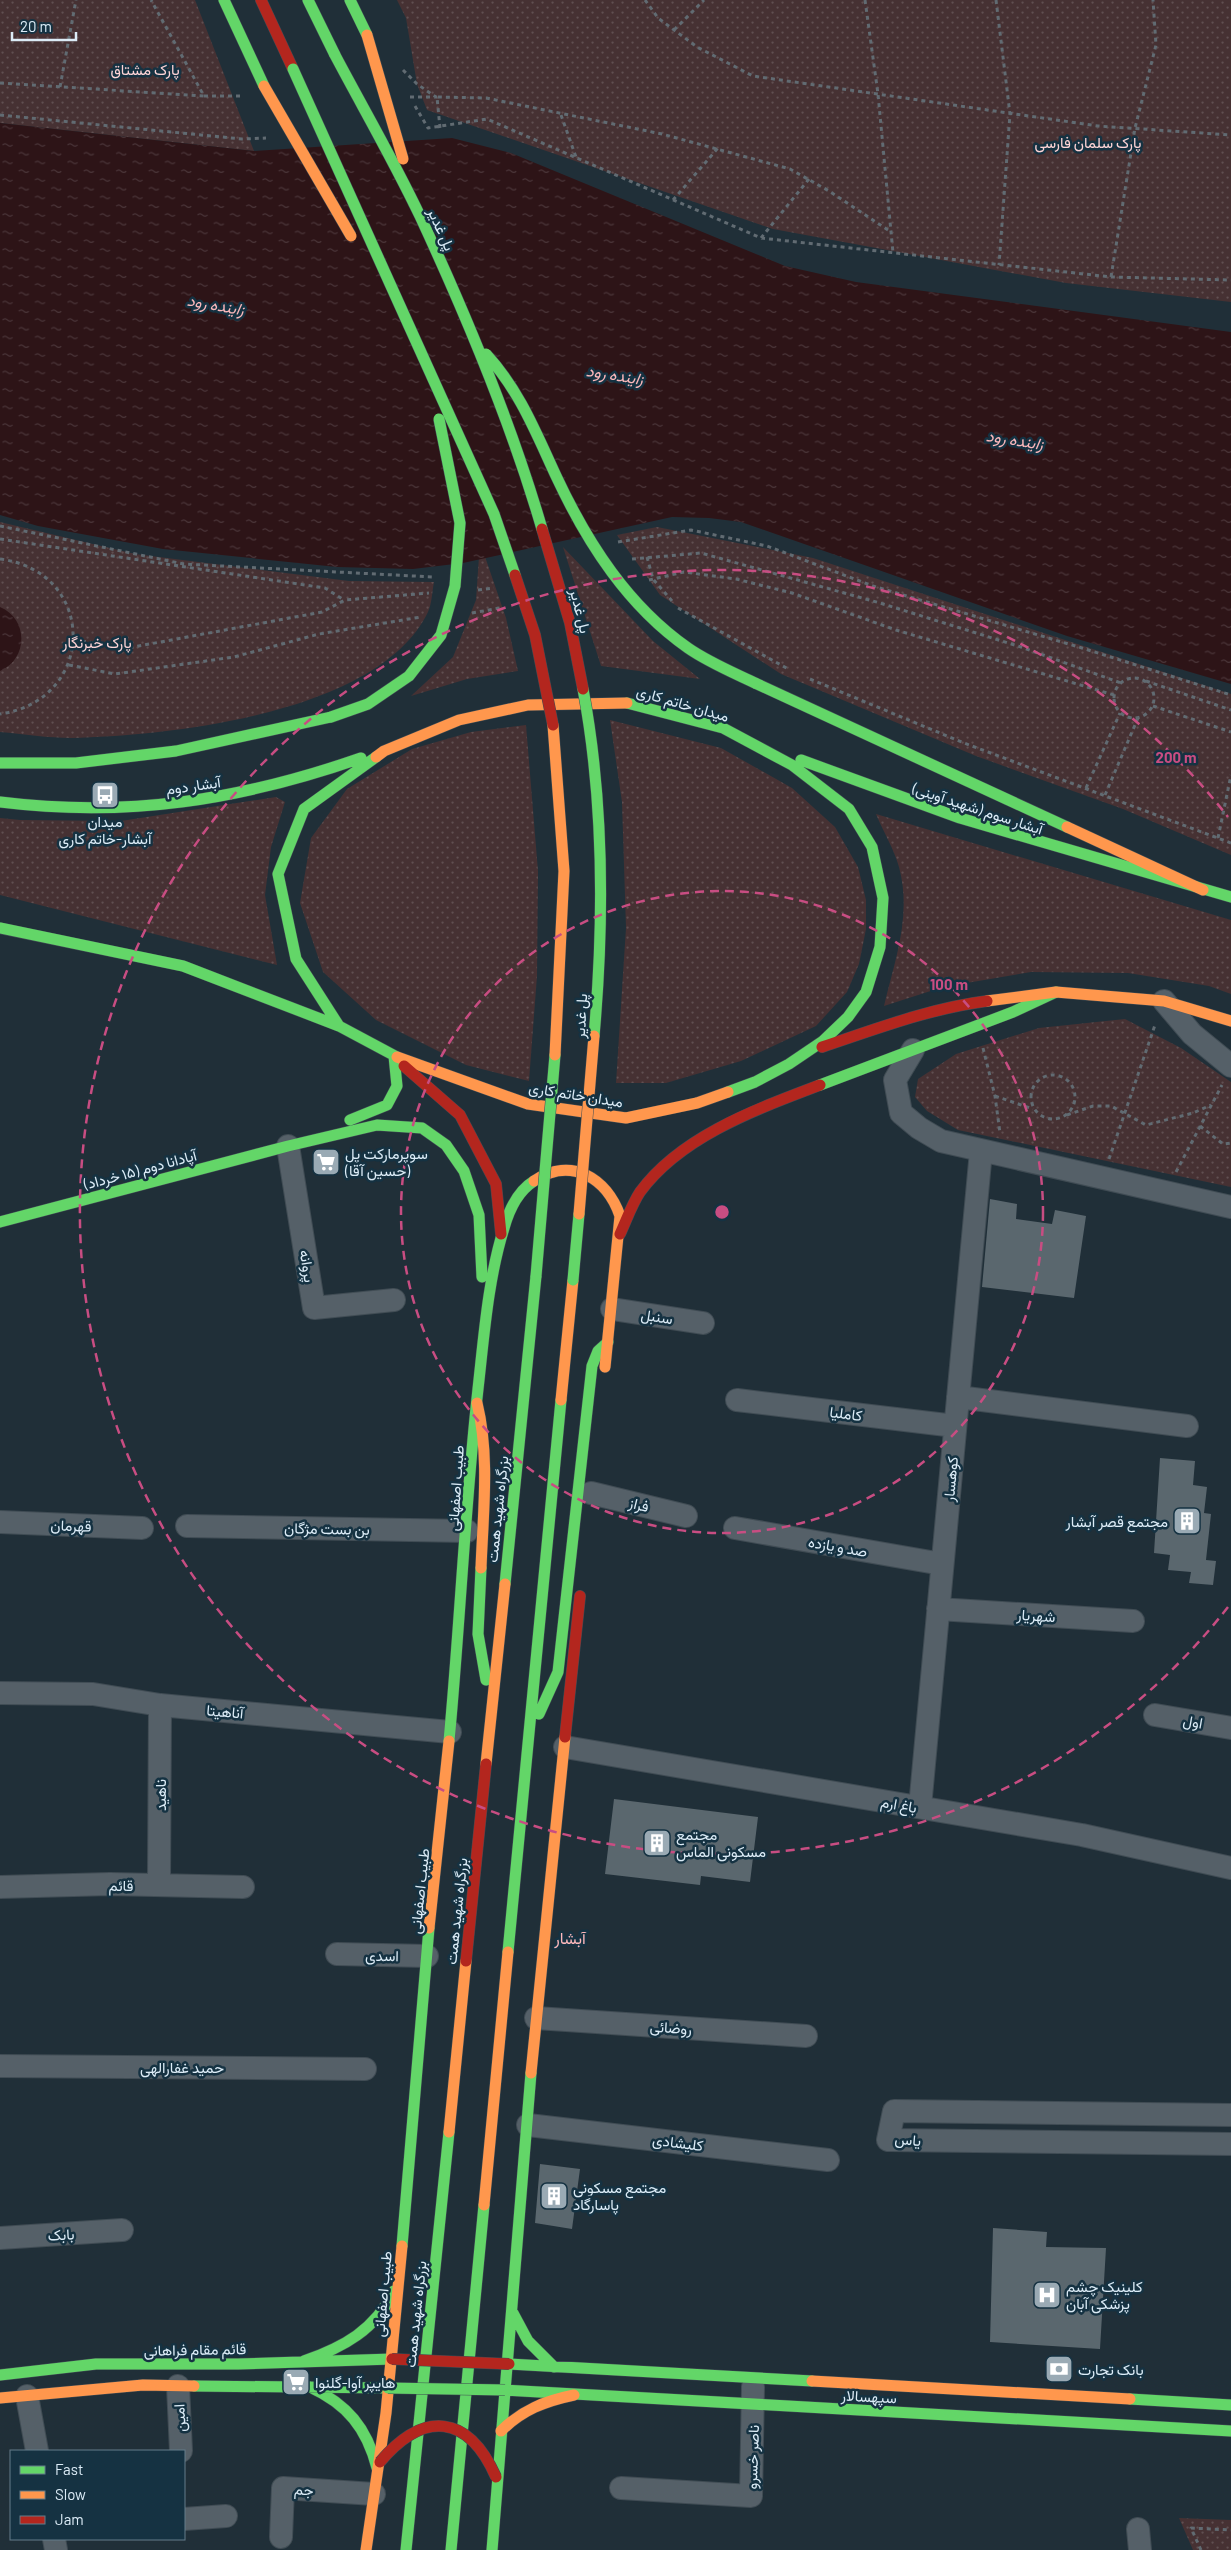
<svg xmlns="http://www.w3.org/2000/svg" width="1231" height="2550" viewBox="0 0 1231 2550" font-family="Barlow,Vazirmatn,sans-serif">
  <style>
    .park { fill: url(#park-dots) }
    .water { fill: url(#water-ripples) }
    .building { fill: #5a676e }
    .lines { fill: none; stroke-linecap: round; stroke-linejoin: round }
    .street-casing { stroke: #404c54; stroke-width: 24 }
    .fast-casing { stroke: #404c54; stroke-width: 12 }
    .slow-casing { stroke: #404c54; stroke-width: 12 }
    .jam-casing { stroke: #404c54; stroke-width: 12 }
    .path { stroke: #616b72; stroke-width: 3; stroke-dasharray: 4 4; stroke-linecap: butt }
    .street { stroke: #556068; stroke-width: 22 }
    .fast { stroke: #63d668; stroke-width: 11 }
    .slow { stroke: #ff974d; stroke-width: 11 }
    .jam { stroke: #b3261e; stroke-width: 11 }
    .fast-bridge-casing { stroke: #404c54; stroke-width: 12; stroke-linecap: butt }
    .slow-bridge-casing { stroke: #404c54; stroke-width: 12; stroke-linecap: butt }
    .jam-bridge-casing { stroke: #404c54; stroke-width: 12; stroke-linecap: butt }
    .fast-bridge { stroke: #63d668; stroke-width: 11 }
    .slow-bridge { stroke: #ff974d; stroke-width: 11 }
    .jam-bridge { stroke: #b3261e; stroke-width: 11 }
    .ring { fill: none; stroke: #c84d82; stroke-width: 2.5; stroke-dasharray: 9 6 }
    .labels { text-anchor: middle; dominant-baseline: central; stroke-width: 5; stroke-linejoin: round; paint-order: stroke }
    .park-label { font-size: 15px; fill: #fed4d6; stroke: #153242 }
    .street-label { font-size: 15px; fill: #dcecf7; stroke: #153242 }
    .poi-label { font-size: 15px; fill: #dcecf7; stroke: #153242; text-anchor: start }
    .water-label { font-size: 16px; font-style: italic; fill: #fbb8bb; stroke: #153242 }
    .neighbourhood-label { font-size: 16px; fill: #feb9bc; stroke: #153242 }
    .centre { fill: #c84d82; stroke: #153242; stroke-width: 2.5 }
    .ring-label { font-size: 15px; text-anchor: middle; font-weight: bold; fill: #c84d82; stroke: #153242; stroke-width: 5; stroke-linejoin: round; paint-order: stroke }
  </style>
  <defs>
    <pattern id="park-dots" width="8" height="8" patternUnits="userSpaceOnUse" patternTransform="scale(1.25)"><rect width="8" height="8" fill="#463133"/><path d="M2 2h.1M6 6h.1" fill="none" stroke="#604f51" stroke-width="1.8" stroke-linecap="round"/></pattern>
    <pattern id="water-ripples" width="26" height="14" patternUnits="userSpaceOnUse" patternTransform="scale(1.25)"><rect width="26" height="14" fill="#2d1417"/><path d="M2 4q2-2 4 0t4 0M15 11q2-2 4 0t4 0" fill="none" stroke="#4b363a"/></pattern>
  </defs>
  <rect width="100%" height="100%" fill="#202f38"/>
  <path class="park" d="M0 0H195L254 151 0 123Z
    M397 0H1231V302L1066 283 773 229 427 110 417 84 406 18Z
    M0 522 135 554 349 581 434 582C432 592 432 603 428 612 380 713 170 736 72 738 48 738 23 734 0 732Z
    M657 527 813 558 1231 694V855L1123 809 976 756 781 674 660 595 617 535Z
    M480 542 506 618 518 671 467 679 411 696 453 657 476 600Z
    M563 547 653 641 700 679 601 666Z
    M610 720 721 748 792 788 835 827 858 867 866 900V929L859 964 847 992 816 1026 741 1061 666 1083H616L626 928 622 802Z
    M526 725 538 871 537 976 529 1081 466 1065 376 1020 323 972 300 903 311 838 347 789 412 749 471 732Z
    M276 797 285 802 271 847 265 895 277 965 0 895V818L20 820 121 821Z
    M876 814 1231 920V994L1209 986 1128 973 1031 972 943 987 884 1006C895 960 912 915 899 867 894 849 883 831 876 814Z
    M1125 1019 1181 1048 1231 1082V1187L958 1130 927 1111 915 1097 918 1079 956 1054 1039 1028Z
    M1179 2518 1231 2520V2550H1193Z"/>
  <path class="water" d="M0 123 254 151 452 138 511 153 785 266 856 282 1231 332V684L1067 636 741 522 709 518 672 517 463 563 413 569 337 567 163 549 38 526 0 515Z
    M0 607C29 619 28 659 0 671Z"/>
  <path class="building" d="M990 1199 1017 1204 1016 1219 1052 1224 1055 1210 1086 1216 1074 1298 982 1287Z
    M1160 1458 1195 1461 1193 1485 1207 1487 1204 1513 1211 1514 1206 1560 1216 1561 1213 1585 1189 1583 1191 1572 1168 1570 1170 1555 1154 1553Z
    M614 1799 758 1817 750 1882 701 1876 700 1885 605 1874Z
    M540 2164 580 2169 572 2229 535 2223Z
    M993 2228 1047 2232 1046 2247 1106 2248 1100 2349 990 2342Z"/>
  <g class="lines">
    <defs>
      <path id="street" d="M1164 1001 1192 1034 1231 1066
        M913 1050 895 1080 901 1113 919 1128 941 1141 1231 1207
        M288 1146 314 1308 394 1300
        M612 1309 703 1323
        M958 1397 1187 1426
        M737 1400 955 1426
        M591 1493 686 1516
        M0 1522 142 1528
        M187 1526 467 1531
        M735 1528 942 1564
        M938 1609 1133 1621
        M0 1693 93 1694 160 1705 450 1732
        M1155 1715 1231 1728
        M565 1747 1082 1835 1231 1868
        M920 1807 981 1151
        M159 1885 160 1705
        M0 1887 110 1884 243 1887
        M337 1954 427 1956
        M536 2018 806 2036
        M0 2066 365 2069
        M1231 2115 894 2111 888 2140 1231 2144
        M528 2125 828 2160
        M0 2238 122 2230
        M178 2386 181 2451
        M27 2396 37 2451
        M621 2488 751 2496 753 2387
        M184 2519 226 2516
        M1138 2529 1140 2550
        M281 2537 283 2488 374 2494
        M54 2539 56 2550"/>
      <path id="fast" d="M224 0 264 86
        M308 0 335 55
        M350 0 367 35
        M755 683 1067 827
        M627 703 723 728 792 765 849 809 872 847 883 898 880 947 866 992 848 1017 823 1041 789 1064 755 1082 728 1092
        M376 757 304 809 278 874 296 959 339 1026 397 1057
        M801 760 960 818 1231 897
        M0 763H76L176 751 331 717
        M0 802C128 818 240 800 361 758
        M0 928 183 966 339 1026
        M820 1085 1013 1012 1056 992
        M350 1120 387 1105 397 1086 394 1056
        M288 1146 377 1125 422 1128 446 1145 464 1171 479 1215 482 1277
        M0 1222 288 1146
        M481 1568 478 1634 486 1680
        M505 1584 536 1276
        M539 1714 558 1672 592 1366 598 1351 608 1342
        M449 1741C460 1624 465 1506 478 1389 484 1336 488 1279 504 1228 509 1210 518 1191 534 1181
        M508 1952 561 1400
        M402 2246 429 1928
        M513 2313 528 2341 554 2367
        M304 2361C344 2347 375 2330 394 2291
        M509 2364 812 2381
        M0 2375 96 2364H238L392 2359
        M194 2386 388 2388
        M310 2387C347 2404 367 2428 377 2468
        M505 2390 1231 2431
        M1130 2399 1231 2405
        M406 2550 449 2132
        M451 2550 484 2205
        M492 2550 531 2073"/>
      <path id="slow" d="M376 757 384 751 459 720 528 705 627 703
        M1067 827 1203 890
        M987 1001 1056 992 1164 1001 1231 1021
        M397 1057 528 1104 626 1118 697 1103 728 1092
        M534 1181C571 1156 607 1178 620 1216L605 1367
        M561 1400 573 1280
        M477 1403C490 1456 483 1513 481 1568
        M486 1764 505 1584
        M429 1928 449 1741
        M531 2073 565 1737
        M449 2132 466 1961
        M484 2205 508 1952
        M812 2381 1130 2399
        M0 2398 143 2385 194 2386
        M501 2431C522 2410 545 2401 574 2395
        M366 2550 386 2413 402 2246"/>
      <path id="jam" d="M261 0 293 69
        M822 1047C876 1029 931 1008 987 1001
        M404 1066 460 1115 496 1184 501 1234
        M620 1234C626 1221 632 1204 640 1192 681 1136 757 1109 820 1085
        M565 1737 580 1596
        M466 1961 486 1764"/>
    </defs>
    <use href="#street" class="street-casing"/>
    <use href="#fast" class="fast-casing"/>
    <use href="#slow" class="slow-casing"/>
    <use href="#jam" class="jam-casing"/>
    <path class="path" d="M645 0 658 18 697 47 753 76 1098 126 1231 135
      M865 0 878 94 893 253
      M996 0 1010 114 999 265
      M674 30 704 0
      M403 70 417 84 436 97
      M0 83 204 96 151 0
      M60 87 76 0
      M204 96H243
      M410 97H437
      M415 106 428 128 487 119 761 238 1111 277 1231 280
      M0 115 242 139 266 138
      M561 115 576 157
      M440 128 437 97 486 98 662 134 790 169 829 191 891 232
      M673 200 718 148
      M761 238 809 179
      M1111 277 1135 128 1156 45 1153 0
      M0 526 184 564 433 577
      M0 539 325 588 344 600
      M618 542 691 530 767 546 873 586 1082 648 1231 695
      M647 557 653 579 672 601
      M0 559C98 572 97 700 0 714
      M632 559 701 553 880 603 1021 647 1121 683
      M649 580 684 572 736 579 792 593 896 630 1114 695
      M478 590 494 588
      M678 608 790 670
      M472 613 500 608
      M74 640 128 648 322 612 345 600 429 593
      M69 665 115 674 234 657 319 634 421 617
      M1114 698a20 20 0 1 1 40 0a20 20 0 1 1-40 0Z
      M810 679 964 743 1231 843
      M1146 681 1231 710
      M1153 706 1231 732
      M1086 788 1120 713
      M1105 795 1138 718
      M1218 838 1231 775
      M983 1048 995 1096 1000 1133
      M1031 1097a22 22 0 1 1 44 0a22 22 0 1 1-44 0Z
      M995 1096 1033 1109
      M1067 1115 1093 1106H1111L1146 1125 1193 1113 1211 1105
      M1200 1126 1223 1144 1231 1143
      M1109 1159 1155 1025
      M1176 1172 1222 1085
      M1201 2550 1191 2528 1231 2530"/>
    <use href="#street" class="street"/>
    <use href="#fast" class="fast"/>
    <use href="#slow" class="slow"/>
    <use href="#jam" class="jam"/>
    <defs>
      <path id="fast-bridge" d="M335 55C363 108 394 161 420 216 467 317 511 422 542 529
        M293 69 494 514 515 575
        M486 354C520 391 536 433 557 478 588 544 628 606 688 648 708 662 732 672 755 683
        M583 689C604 801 604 923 594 1036
        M331 717 368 704 409 676 441 635 455 586 460 523 439 419
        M536 1276 555 1055
        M573 1280 579 1214
        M388 2388 505 2390"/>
      <path id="slow-bridge" d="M367 35 403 159
        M264 86 351 236
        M553 725 564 871 555 1055
        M579 1214 594 1036"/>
      <path id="jam-bridge" d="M542 529 570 623 583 689
        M515 575 535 635 553 725
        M392 2359 509 2364
        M380 2462C424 2410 468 2414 496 2477"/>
    </defs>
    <use href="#fast-bridge" class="fast-bridge-casing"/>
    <use href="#slow-bridge" class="slow-bridge-casing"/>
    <use href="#jam-bridge" class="jam-bridge-casing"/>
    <use href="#fast-bridge" class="fast-bridge"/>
    <use href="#slow-bridge" class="slow-bridge"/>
    <use href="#jam-bridge" class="jam-bridge"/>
  </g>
  <g class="ring">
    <circle cx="722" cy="1212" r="321"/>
    <path d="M1228 1607A642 642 0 1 1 1228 817"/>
  </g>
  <defs>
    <symbol id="bus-square" viewBox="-11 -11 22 22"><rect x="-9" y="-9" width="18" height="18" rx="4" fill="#9aaab4" stroke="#153242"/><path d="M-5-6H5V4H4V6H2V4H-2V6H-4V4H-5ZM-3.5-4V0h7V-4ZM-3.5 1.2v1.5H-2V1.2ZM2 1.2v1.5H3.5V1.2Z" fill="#fff"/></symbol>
    <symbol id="supermarket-square" viewBox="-11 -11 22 22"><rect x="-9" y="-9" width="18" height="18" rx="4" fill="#9aaab4" stroke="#153242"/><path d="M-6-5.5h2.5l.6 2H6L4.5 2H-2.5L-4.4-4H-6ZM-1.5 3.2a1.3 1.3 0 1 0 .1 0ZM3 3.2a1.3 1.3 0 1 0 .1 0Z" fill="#fff"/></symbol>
    <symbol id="building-square" viewBox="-11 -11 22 22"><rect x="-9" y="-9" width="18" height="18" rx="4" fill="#9aaab4" stroke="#153242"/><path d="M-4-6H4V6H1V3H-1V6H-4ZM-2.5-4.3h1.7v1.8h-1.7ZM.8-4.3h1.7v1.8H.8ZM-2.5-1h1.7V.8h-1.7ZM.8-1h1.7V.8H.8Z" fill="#fff"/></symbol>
    <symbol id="hospital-square" viewBox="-11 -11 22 22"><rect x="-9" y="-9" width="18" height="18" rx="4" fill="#9aaab4" stroke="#153242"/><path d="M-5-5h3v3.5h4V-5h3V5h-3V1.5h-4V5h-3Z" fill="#fff"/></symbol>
    <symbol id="bank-square" viewBox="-11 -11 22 22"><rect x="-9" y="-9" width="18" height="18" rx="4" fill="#9aaab4" stroke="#153242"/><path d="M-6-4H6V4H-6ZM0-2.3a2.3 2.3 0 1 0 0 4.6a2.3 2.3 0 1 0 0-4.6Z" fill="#fff"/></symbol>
  </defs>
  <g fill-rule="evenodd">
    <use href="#bus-square" x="89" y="779" width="32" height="32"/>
    <use href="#supermarket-square" x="310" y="1146" width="32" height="32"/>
    <use href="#building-square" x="1171" y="1505" width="32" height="32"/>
    <use href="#building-square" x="641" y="1827" width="32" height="32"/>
    <use href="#building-square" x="538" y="2180" width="32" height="32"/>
    <use href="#hospital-square" x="1031" y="2279" width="32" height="32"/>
    <use href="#bank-square" x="1043" y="2353" width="32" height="32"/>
    <use href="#supermarket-square" x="280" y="2366" width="32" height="32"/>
  </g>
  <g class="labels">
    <g class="park-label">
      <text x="145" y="69">پارک مشتاق</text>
      <text x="1088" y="142">پارک سلمان فارسی</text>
      <text x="97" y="642">پارک خبرنگار</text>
    </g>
    <g class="street-label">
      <text transform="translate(442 229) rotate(66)">پل غدیر</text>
      <text transform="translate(581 611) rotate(76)">پل غدیر</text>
      <text transform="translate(683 703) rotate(16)">میدان خاتم کاری</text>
      <text transform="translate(193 785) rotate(-8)">آبشار دوم</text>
      <text transform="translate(978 808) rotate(18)">آبشار سوم (شهید آوینی)</text>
      <text transform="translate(580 1016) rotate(-87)">پل غدیر</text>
      <text transform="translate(576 1094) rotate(9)">میدان خاتم کاری</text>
      <text transform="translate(140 1169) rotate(-15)">آپادانا دوم (۱۵ خرداد)</text>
      <text transform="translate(308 1266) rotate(81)">پروانه</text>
      <text transform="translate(657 1316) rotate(9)">سنبل</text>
      <text transform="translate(846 1413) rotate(7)">کاملیا</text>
      <text transform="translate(950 1479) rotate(-85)">کوهسار</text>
      <text transform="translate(455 1488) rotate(-86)">طبیب اصفهانی</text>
      <text transform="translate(639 1504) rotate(14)">فراز</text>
      <text transform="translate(497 1509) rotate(-84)">بزرگراه شهید همت</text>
      <text transform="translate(71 1525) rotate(2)">قهرمان</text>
      <text transform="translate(327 1528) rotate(1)">بن بست مژگان</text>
      <text transform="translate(838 1546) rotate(10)">صد و یازده</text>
      <text transform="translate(1036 1615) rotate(4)">شهریار</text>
      <text transform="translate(225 1711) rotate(5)">آناهیتا</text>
      <text transform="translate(1193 1721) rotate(10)">اول</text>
      <text transform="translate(160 1795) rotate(-90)">ناهید</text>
      <text transform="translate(899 1804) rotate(10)">باغ ارم</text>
      <text transform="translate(121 1885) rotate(1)">قائم</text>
      <text transform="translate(419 1891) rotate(-84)">طبیب اصفهانی</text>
      <text transform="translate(456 1911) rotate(-84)">بزرگراه شهید همت</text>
      <text transform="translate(382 1955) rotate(1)">اسدی</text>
      <text transform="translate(671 2027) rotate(4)">روضائی</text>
      <text x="182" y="2067">حمید غفارالهی</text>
      <text transform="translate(908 2139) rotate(5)">یاس</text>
      <text transform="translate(678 2142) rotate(7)">کلیشادی</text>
      <text transform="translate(61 2234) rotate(-3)">بابک</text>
      <text transform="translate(382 2294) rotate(-85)">طبیب اصفهانی</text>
      <text transform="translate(415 2314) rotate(-84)">بزرگراه شهید همت</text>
      <text transform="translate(195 2349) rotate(-1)">قائم مقام فراهانی</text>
      <text transform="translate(869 2396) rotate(3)">سپهسالار</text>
      <text transform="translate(179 2418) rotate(-93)">امین</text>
      <text transform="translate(752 2457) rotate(-88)">ناصر خسرو</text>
      <text transform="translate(304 2489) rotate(4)">جم</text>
    </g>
    <g class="poi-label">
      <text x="105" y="821" text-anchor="middle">میدان<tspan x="105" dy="17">آبشار-خاتم کاری</tspan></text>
      <text x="345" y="1153">سوپرمارکت پل<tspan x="345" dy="17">(حسین آقا)</tspan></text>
      <text x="1168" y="1521" text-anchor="end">مجتمع قصر آبشار</text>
      <text x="676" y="1834">مجتمع<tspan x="676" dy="17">مسکونی الماس</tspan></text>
      <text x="573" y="2187">مجتمع مسکونی<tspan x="573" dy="17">پاسارگاد</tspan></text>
      <text x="1066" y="2286">کلینیک چشم<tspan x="1066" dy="17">پزشکی آبان</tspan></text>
      <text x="1078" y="2369">بانک تجارت</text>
      <text x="315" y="2382">هایپر آوا-گلنوا</text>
    </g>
    <g class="water-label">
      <text transform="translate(216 304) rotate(10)">زاینده رود</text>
      <text transform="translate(615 374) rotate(9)">زاینده رود</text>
      <text transform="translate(1015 439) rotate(9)">زاینده رود</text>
    </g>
    <g class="neighbourhood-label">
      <text x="570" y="1937">آبشار</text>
    </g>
  </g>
  <circle cx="722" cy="1212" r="8" class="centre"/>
  <g class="ring-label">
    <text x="1176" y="763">200 m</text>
    <text x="949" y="990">100 m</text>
  </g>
  <rect x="10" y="2450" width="175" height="90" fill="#153242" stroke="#657c8a"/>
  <rect x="20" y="2466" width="25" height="8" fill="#63d668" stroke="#657c8a"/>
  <text x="55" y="2475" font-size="15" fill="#dcecf7">Fast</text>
  <rect x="20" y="2491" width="25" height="8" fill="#ff974d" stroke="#657c8a"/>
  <text x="55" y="2500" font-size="15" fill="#dcecf7">Slow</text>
  <rect x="20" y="2516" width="25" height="8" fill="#b3261e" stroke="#657c8a"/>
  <text x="55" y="2525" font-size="15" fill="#dcecf7">Jam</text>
  <path d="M12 32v8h64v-8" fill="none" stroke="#dcecf7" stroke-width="2.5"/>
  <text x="20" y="32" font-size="15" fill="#dcecf7" stroke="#153242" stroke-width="4" paint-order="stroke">20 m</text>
</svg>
